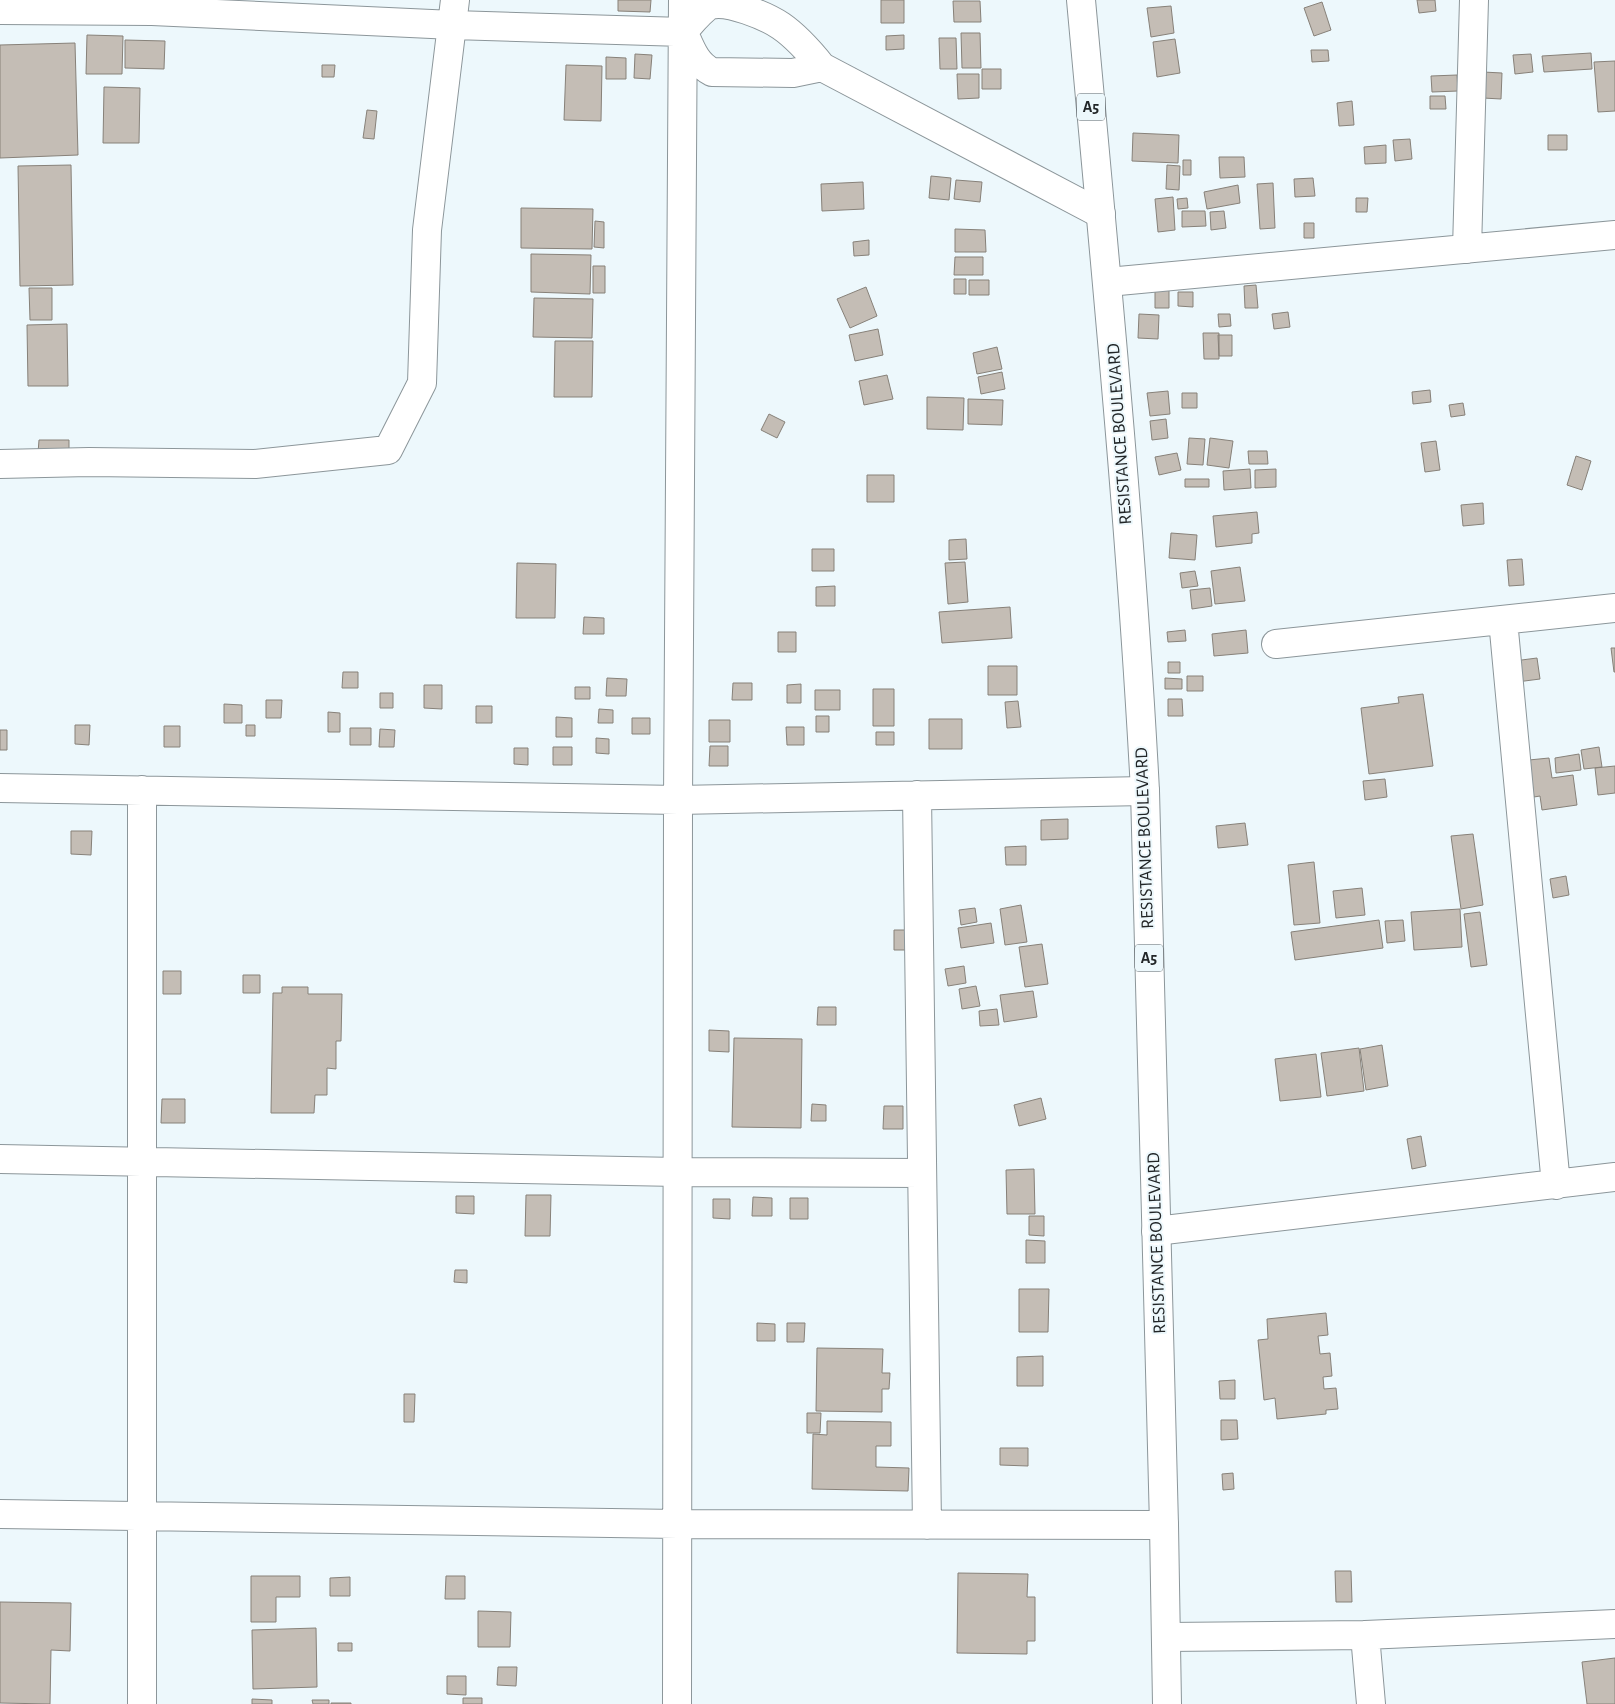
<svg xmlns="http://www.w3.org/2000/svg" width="1615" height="1704" viewBox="0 0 1615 1704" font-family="'Alegreya Sans',sans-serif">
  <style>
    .building { fill: #c4bdb5; stroke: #878179 }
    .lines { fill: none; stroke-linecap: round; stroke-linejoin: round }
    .minor-casing { stroke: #8c969a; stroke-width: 30 }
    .highway-casing { stroke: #8c969a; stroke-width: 30 }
    .minor { stroke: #fff; stroke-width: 28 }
    .highway { stroke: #fff; stroke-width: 28 }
    .labels { text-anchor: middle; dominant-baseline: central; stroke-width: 4; stroke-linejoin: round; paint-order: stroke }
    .shield { fill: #edf8fc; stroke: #5f6568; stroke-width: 1 }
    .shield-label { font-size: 16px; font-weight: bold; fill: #222628 }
    .street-label { font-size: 18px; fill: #222628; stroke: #edf8fc }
  </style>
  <rect width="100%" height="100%" fill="#edf8fc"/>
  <path class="building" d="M618 0H651L650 12 618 11Z
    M881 0H904V23H881Z
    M1417 0H1435L1436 11 1419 13Z
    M953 1H980L981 22H954Z
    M1322 2 1331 30 1314 36 1304 8Z
    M1171 6 1174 33 1151 37 1147 8Z
    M961 33H980L981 68H962Z
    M87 35 123 36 122 74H86Z
    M904 35V49L886 50V36Z
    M939 38H956L957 69H940Z
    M1175 39 1180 73 1157 77 1153 42Z
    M125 40 165 41 164 69 125 68Z
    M75 43 78 155 0 158V45Z
    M1311 50H1328L1329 61 1312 62Z
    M1591 53 1592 69 1544 72 1542 56Z
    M635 54 652 55 650 79 634 78Z
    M1531 54 1533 72 1515 74 1513 55Z
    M606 57 626 58V79H606Z
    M1615 61V111L1598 112 1594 62Z
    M322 65H335L334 77H322Z
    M566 65 602 66 601 121 564 120Z
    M982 69H1001V89H982Z
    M1483 72 1502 73 1501 99 1483 98Z
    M957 74H979V98L958 99Z
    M1457 75 1458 91 1432 92 1431 76Z
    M104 87 140 88 139 143H103Z
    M1430 96H1445L1446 109H1430Z
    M1352 101 1354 125 1339 126 1337 103Z
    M367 110 377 111 374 139 363 138Z
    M1133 133 1179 135 1178 163 1132 161Z
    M1548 135H1567V150H1548Z
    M1410 139 1412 159 1395 161 1393 140Z
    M1386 145V163L1365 164 1364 147Z
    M1219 157H1244L1245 177 1220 178Z
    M1183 160H1191V175H1183Z
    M71 165 73 285 20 286 18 166Z
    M1167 165 1180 166 1179 190 1166 189Z
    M931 176 951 178 949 200 929 198Z
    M1313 178 1315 196 1295 197 1294 179Z
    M956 180 982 182 980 202 954 199Z
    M863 182 864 209 822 211 821 184Z
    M1273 183 1275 228 1260 229 1257 184Z
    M1238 185 1240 203 1207 209 1204 192Z
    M1173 197 1175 230 1158 232 1155 199Z
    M1187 198 1188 208 1178 209 1177 199Z
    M1356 198H1368L1367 212H1356Z
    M521 208 593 209 592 249 521 248Z
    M1182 211H1205L1206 226 1182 227Z
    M1224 211 1226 228 1211 230 1210 212Z
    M595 221 604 222V248L594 247Z
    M1304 223H1314V238H1304Z
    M955 229 985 230 986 252H955Z
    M869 240V255L854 256 853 242Z
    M531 254 591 255 590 294 531 292Z
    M955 257H983V275H954Z
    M593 266H605V293H593Z
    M954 279H966V294H954Z
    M969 280H989V295H969Z
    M1256 285 1258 308H1245L1244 286Z
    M866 287 877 316 850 328 837 299Z
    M29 288H52V320H30Z
    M1155 288H1169V308H1155Z
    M1178 292H1193V307L1178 306Z
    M534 298 593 299 592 338 533 337Z
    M1288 312 1290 327 1274 329 1272 314Z
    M1139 314 1159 315 1158 339 1138 338Z
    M1218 314H1230L1231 326 1219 327Z
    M67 324 68 386H28L27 325Z
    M878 329 883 355 855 361 849 335Z
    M1203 333H1219V359H1204Z
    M1218 335H1232V356H1219Z
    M555 341H593L592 397H554Z
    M997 347 1002 369 977 374 973 353Z
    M1002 372 1005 389 981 394 978 377Z
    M887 375 893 399 864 405 859 381Z
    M1430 390 1431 402 1413 404 1412 392Z
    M1168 391 1170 414 1150 416 1147 393Z
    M1182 393H1197V408H1182Z
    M927 397 964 398 963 430 927 429Z
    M968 399 1003 400 1002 425 968 424Z
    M1463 403 1465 415 1451 417 1449 405Z
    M769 414 785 422 777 438 761 430Z
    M1166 419 1168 438 1152 440 1150 421Z
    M1189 438 1205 439 1203 465 1187 464Z
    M1210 438 1233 441 1229 468 1207 465Z
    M39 440H69V453H38Z
    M1436 441 1440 470 1425 472 1421 443Z
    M1248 451H1267L1268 464H1249Z
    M1177 453 1181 470 1159 475 1155 457Z
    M1576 456 1591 461 1582 490 1567 485Z
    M1250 469 1251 488 1224 490 1223 471Z
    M1276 469V487L1255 488V470Z
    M867 475H894V502H867Z
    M1185 479H1209V487H1185Z
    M1483 503 1484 524 1463 526 1461 505Z
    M1257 512 1259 533 1252 534V543L1216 547 1213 516Z
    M1171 533 1197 535 1195 560 1169 558Z
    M966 539 967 559 949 560V540Z
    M812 549H834V571H812Z
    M1522 559 1524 585 1509 586 1507 560Z
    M965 562 968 602 948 604 945 563Z
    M517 563 556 564 555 618H516Z
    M1240 567 1245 601 1215 604 1211 571Z
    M1195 571 1198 586 1182 588 1180 573Z
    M835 586V606H816V587Z
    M1210 588 1212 606 1192 609 1190 590Z
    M1010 607 1012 638 942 643 939 612Z
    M584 617 604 618V634H583Z
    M1185 630 1186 641 1168 642 1167 632Z
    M1246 630 1248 653 1214 656 1212 634Z
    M778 632H796V652H778Z
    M1611 648H1615V672H1614Z
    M1537 658 1540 679 1517 682 1514 661Z
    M1168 662H1180V673H1168Z
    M988 666H1017V695H988Z
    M343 672H358V688H342Z
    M1187 676H1203V691H1187Z
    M607 678 627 679 626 696H606Z
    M1165 678 1182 679V689H1165Z
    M733 683H752V700H732Z
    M801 684V703H787V685Z
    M424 685H442V709L424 708Z
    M575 687H590V699H575Z
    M873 689H894V726H873Z
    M815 690H840V710H815Z
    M380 693H393V708H380Z
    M1423 694 1433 766 1369 774 1361 708 1399 703 1398 697Z
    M1168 699H1182L1183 716H1168Z
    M266 700H282L281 718H266Z
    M1018 701 1021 727 1007 728 1005 702Z
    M224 704 242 705V723H224Z
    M476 706H492V723H476Z
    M599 709 613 710V723H598Z
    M328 712 340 713V732H328Z
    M816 716H829V732H816Z
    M556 717 572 718V737H556Z
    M632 718H650V734H632Z
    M929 719H962V749H929Z
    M709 720H730V742H709Z
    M75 725H90L89 745 75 744Z
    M246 725H255V736H246Z
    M164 726H180V747H164Z
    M786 727H804V745H787Z
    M350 728H371V745H350Z
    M380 729 395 730 394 747H379Z
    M0 730H7V750H0Z
    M876 732H894V745H876Z
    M596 738 609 739V754L596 753Z
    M710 746H728V766H709Z
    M553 747H572V765H553Z
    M1599 747 1602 767 1584 769 1581 750Z
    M514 748H528V765L514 764Z
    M1579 754 1581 770 1556 773 1555 758Z
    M1549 758 1552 778 1573 775 1577 805 1542 810 1540 796 1534 797 1529 760Z
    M1615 766V793L1598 795 1595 768Z
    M1385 779 1387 797 1365 800 1363 781Z
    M1068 819V839L1041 840V820Z
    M1245 823 1248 845 1218 848 1216 826Z
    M71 831H92L91 855 71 854Z
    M1473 834 1483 905 1461 909 1451 836Z
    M1026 846V865H1006L1005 847Z
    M1314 862 1320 923 1294 925 1288 865Z
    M1566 876 1569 895 1553 898 1550 879Z
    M1362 888 1365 915 1336 918 1333 891Z
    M1021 905 1027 942 1005 945 1000 909Z
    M975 908 977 922 961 925 959 910Z
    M1460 909 1462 947 1414 950 1411 912Z
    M1480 912 1487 965 1471 967 1464 914Z
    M1379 920 1383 948 1295 960 1291 932Z
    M1403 920 1405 941 1387 943 1385 921Z
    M991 923 994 943 961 948 958 928Z
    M894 930H908V950H894Z
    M1042 944 1048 984 1025 987 1019 947Z
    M964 966 966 983 948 986 945 969Z
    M163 971H181V994H163Z
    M243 975H260V993H243Z
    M976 986 980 1006 962 1009 959 989Z
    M282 987H308V994H342L341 1041H336V1069L327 1068V1095H315L314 1113H271L273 993H282Z
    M1033 991 1037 1017 1004 1022 1000 995Z
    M818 1007H836V1025H817Z
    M997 1009 999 1025 980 1026 979 1011Z
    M709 1030 729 1031V1052L709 1051Z
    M734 1038 802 1039 801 1128 732 1127Z
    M1382 1045 1388 1086 1366 1090 1360 1049Z
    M1359 1048 1364 1091 1327 1096 1321 1053Z
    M1316 1054 1321 1097 1280 1101 1275 1059Z
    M1041 1098 1046 1119 1019 1126 1014 1105Z
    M162 1099H185V1123H161Z
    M812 1104 826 1105V1121H811Z
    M884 1106H903V1129H883Z
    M1421 1136 1426 1166 1412 1169 1407 1139Z
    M1034 1169 1035 1214H1007L1006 1170Z
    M526 1195H551L550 1236H525Z
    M456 1196H474V1214L456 1213Z
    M753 1197 772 1198V1216H752Z
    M790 1198H808V1219H790Z
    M713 1199H730V1219L713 1218Z
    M1029 1216H1044V1236L1029 1235Z
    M1026 1240 1045 1241V1263H1026Z
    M455 1270H467V1283L454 1282Z
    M1019 1289H1049L1048 1332H1019Z
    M1326 1313 1328 1335 1318 1336 1320 1354 1330 1353 1332 1376 1323 1377 1324 1389 1336 1388 1338 1409 1326 1410V1414L1277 1419 1275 1398 1264 1400 1258 1340 1268 1339 1267 1319Z
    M757 1323 775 1324V1341H757Z
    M787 1323H805L804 1342H787Z
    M817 1348 883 1349 882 1373H890L889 1389H882V1412L816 1411Z
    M1043 1356V1386H1017V1357Z
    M1235 1380V1399H1220L1219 1381Z
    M404 1394H415L414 1422H404Z
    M807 1413H821L820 1433H807Z
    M1221 1420H1237L1238 1439 1221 1440Z
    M827 1421 891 1422V1446H876V1467L909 1468 908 1491 812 1489 813 1434 827 1435Z
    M1000 1448H1028V1466L1000 1465Z
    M1233 1473 1234 1489 1223 1490 1222 1474Z
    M1335 1571H1351L1352 1602H1336Z
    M958 1573 1028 1574 1027 1597H1035V1641H1027V1654L957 1653Z
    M251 1576H300V1597H276V1622H251Z
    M446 1576H465V1599H445Z
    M350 1577V1596H330V1578Z
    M0 1602 71 1603 70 1651 51 1650 50 1704 0 1703Z
    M478 1611 511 1612 510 1647H478Z
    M316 1628 317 1687 253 1689 252 1630Z
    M338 1643H352V1651H338Z
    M1615 1658V1704H1587L1582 1662Z
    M498 1667H517L516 1686 497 1685Z
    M447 1676H466V1695L447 1694Z
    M463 1698H482V1704H463Z
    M252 1699 272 1700V1704H252Z
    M312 1700H329V1704H313Z
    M331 1703H351V1704H331Z"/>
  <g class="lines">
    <defs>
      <path id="minor" d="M0 10 152 11 453 25 683 32C691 23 700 11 710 5 728 0 766 16 781 26 797 37 810 52 822 67L1101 214
        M684 33C691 49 696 64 712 72L793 73 822 67
        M1467 249 1474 0
        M1108 282 1615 235
        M0 464 89 462 255 464 388 450 422 383 427 230 455 0
        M1503 620 1556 1185
        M1276 644 1615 608
        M0 788 678 800 1145 791
        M917 795 927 1525
        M0 1159 678 1172 922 1173
        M1156 1231 1615 1177
        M0 1514 678 1524 1164 1525
        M1365 1635 1371 1704
        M1166 1637 1365 1635 1615 1624
        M142 1704V790
        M677 1704 678 800 683 0"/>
      <path id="highway" d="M1081 0C1105 263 1131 527 1145 791L1164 1525 1167 1704"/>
    </defs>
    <use href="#minor" class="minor-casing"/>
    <use href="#highway" class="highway-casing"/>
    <use href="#minor" class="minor"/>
    <use href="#highway" class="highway"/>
  </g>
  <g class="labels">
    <g class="shield">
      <rect x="1077" y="93.5" width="28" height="27" rx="4"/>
      <rect x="1135" y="944.5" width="28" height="27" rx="4"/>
    </g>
    <g class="shield-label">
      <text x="1091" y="107">A5</text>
      <text x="1149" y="958">A5</text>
    </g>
    <g class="street-label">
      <text transform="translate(1120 434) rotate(-94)">RESISTANCE BOULEVARD</text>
      <text transform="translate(1145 838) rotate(-92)">RESISTANCE BOULEVARD</text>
      <text transform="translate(1157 1243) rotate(-92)">RESISTANCE BOULEVARD</text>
    </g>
  </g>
</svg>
